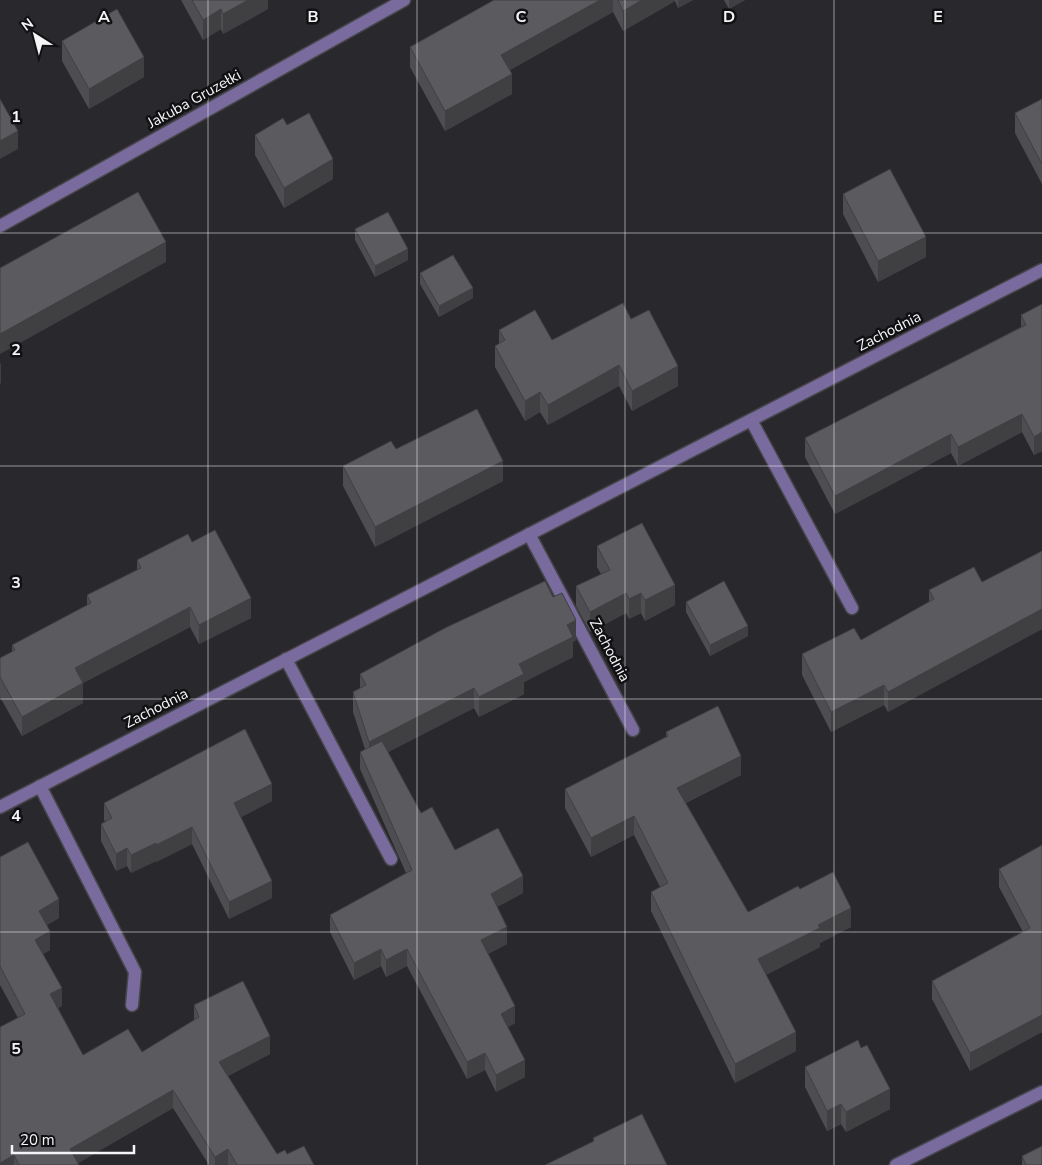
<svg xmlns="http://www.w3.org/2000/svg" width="1042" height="1165" viewBox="0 0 1042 1165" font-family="'Nunito Sans',sans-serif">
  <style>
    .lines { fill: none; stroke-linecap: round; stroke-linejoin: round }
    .lane-casing { stroke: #464549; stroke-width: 15 }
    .street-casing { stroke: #464549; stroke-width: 15 }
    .lane { stroke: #796b9d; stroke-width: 12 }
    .street { stroke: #796b9d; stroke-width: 12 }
    .wall { fill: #4e4d52 }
    .shaded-wall { fill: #403f42 }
    .building { fill: #5b5a5f; stroke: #403f42 }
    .grid { fill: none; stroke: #f5f4f7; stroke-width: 1; stroke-opacity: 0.55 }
    .labels { text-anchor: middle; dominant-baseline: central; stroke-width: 5; stroke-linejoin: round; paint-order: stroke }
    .street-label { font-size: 15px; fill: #f5f4f7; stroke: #111113 }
    .grid-label { font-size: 16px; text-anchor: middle; font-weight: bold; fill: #f5f4f7; stroke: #111113; stroke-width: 5; stroke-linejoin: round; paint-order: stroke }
  </style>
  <rect width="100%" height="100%" fill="#29282d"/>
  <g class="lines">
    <defs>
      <path id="lane" d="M751 420 852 608
        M529 534 633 730
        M286 659 391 859
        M40 786 135 972 132 1005"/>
      <path id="street" d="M0 226 404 0
        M0 807 1042 270
        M896 1165 1042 1092"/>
    </defs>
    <use href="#lane" class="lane-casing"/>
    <use href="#street" class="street-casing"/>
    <use href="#lane" class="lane"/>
    <use href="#street" class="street"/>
  </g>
  <path class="wall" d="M181 0H268V9L223 34 221 29 203 40Z
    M494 0H693L678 8 675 1 623 31 613 12 510 70 512 94 445 131 410 67V47Z
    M724 0H745L729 9Z
    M62 41 144 77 89 109 62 61Z
    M1042 99V184L1015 133V113Z
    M287 125 333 179 284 208 255 155V135Z
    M843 194 926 257 878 282 843 214Z
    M355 229 408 260 375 277 355 240Z
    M420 273 473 298 439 317 420 284Z
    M1042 304V451L1034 455 1022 432 958 466 951 453 835 514 805 457V438L1021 327V315Z
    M631 319 678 386 632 411 619 386 548 425 540 412 525 421 495 367V346L499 344V330L552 340Z
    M396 449 503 481 375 547 343 486V466Z
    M192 542 251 618 199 644 190 627 83 683V703L22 736 0 697V658L12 652V645L87 605V595L137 570V560Z
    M597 546 675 605 645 621 641 613 629 619 626 613 590 632 576 606V586L601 574 597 567Z
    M1042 551V629L888 712 884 705 831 732 802 675V654L861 640 929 602V590L982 582Z
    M553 597 576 640 573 642V657L524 682V694L479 717 474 708 388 752 421 813 455 850 523 893 497 907 507 944 488 954 515 1023 508 1027 525 1077 496 1092 485 1070 467 1079 407 966 386 977 381 966 354 980 330 932V915L406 873 360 769V752L365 749 353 712V692L360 688V674Z
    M686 602 748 636 710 656 686 612Z
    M666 732 741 775 686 803 748 912 800 889 851 927 820 943V947L766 975 796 1051 735 1083 651 911V892L660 887 634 835 591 857 565 808V789L666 737Z
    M272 801 241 817 272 898 229 919 192 844 156 862V861L131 873 127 866 116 871 101 841V824L105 822 104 820V803Z
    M1042 845V1032L970 1071 932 999V981L1023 932 999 887V869Z
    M0 857 59 918 47 925 50 950 43 954 62 1006 58 1008 83 1055 142 1052 194 1020V1005L270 1054 228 1076 277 1154H287L314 1165H209L173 1108 78 1163 79 1165H0L18 1018 0 985Z
    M805 1067 890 1109 846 1132 841 1124 827 1131 805 1087Z
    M1022 1156 1042 1165H1022Z"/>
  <path class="shaded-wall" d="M248 0H268V9L223 34V14Z
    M600 0H613V12L501 75V55Z
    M642 0H675V1L623 31V11Z
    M678 0H693L678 8Z
    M729 0H745L729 9Z
    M221 9V29L203 40V20Z
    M144 57V77L89 109V89Z
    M512 74V94L445 131V111Z
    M18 131V149L0 159V141Z
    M333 159V179L284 208V188Z
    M926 237V257L878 282V261Z
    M166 242V262L0 354V334Z
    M408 249V260L375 277V266Z
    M473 288V298L439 317V306Z
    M1 363V383L0 384V364Z
    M619 365V386L548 425V405Z
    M678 366V386L632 411V391Z
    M540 392V412L525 421V401Z
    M1022 414V432L958 466V447Z
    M1042 432V451L1034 455V437Z
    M951 434V453L835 514V496Z
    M503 461V481L375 547V527Z
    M675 585V605L645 621V600Z
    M626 593V613L590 632V612Z
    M641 593V613L629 619V599Z
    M251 598V618L199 644V625Z
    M190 607V627L75 687V668Z
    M1042 609V629L888 712V692Z
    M576 620V640L573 642V657L524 682V694L479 717V697L567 625Z
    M748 626V636L710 656V645Z
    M83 683V703L22 736V717Z
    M884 685V705L831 732V712Z
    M474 688V708L369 762V742Z
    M741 756V775L677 807V788Z
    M272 784V801L234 821V803Z
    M634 816V835L591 857V838Z
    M192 827V844L156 862V845Z
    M156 843V861L131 873V855Z
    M127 848V866L116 871V854Z
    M523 876V893L491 910V894Z
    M272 881V898L229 919V902Z
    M59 899V918L39 929V911Z
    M851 908V927L820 943V947L758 979V959L818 925Z
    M507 927V944L481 957V940Z
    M50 931V950L35 958V940Z
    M381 949V966L354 980V963Z
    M407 949V966L386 977V960Z
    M62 988V1006L50 1012V994Z
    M515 1006V1023L501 1031V1014Z
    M1042 1015V1032L970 1071V1053Z
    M796 1032V1051L735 1083V1064Z
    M270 1036V1054L219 1080V1062Z
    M485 1053V1070L467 1079V1062Z
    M525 1060V1077L496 1092V1075Z
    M890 1089V1109L846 1132V1112Z
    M173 1090V1108L75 1165 70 1149Z
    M841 1104V1124L827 1131V1111Z
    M228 1149V1165H215V1157Z
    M14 1155V1165H0V1163Z"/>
  <path class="building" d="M192 0H248L223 14 221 9 203 20Z
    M494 0H600L501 55 512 74 445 111 410 47Z
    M618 0H642L623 11Z
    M117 9 144 57 89 89 62 41Z
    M0 99 18 131 0 141Z
    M1042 99V164L1015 113Z
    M309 113 333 159 284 188 255 135 283 118 287 125Z
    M890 169 926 237 878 261 843 194Z
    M138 192 166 242 0 334V268Z
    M388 212 408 249 375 266 355 229Z
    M453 255 473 288 439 306 420 273Z
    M623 303 631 319 649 310 678 366 632 391 619 365 548 405 540 392 525 401 495 346 505 340 499 330 535 310 552 340Z
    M1042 304V432L1034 437 1022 414 958 447 951 434 835 496 805 438 1026 325 1021 315Z
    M477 409 503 461 375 527 343 466 391 441 396 449Z
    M642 523 675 585 645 600 641 593 629 599 626 593 590 612 576 586 610 570 597 546Z
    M215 530 251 598 199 625 190 607 75 668 83 683 22 717 0 677V658L15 650 12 645 91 603 87 595 141 568 137 560 188 534 192 542Z
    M1042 551V609L888 692 884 685 831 712 802 654 854 628 861 640 934 599 929 590 974 567 982 582Z
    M545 581 553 597 562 593 576 620 567 625 573 637 519 664 524 674 479 697 474 688 369 742 353 692 366 685 360 674 445 628Z
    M724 581 748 626 710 645 686 602Z
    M718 706 741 756 677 788 748 912 798 886 800 889 833 872 851 908 818 925 820 928 758 959 796 1032 735 1064 651 892 668 883 634 816 591 838 565 789 668 736 666 732Z
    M245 729 272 784 234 803 272 881 229 902 192 827 156 845V843L131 855 127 848 116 854 101 824 112 818 104 803Z
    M382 741 421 813 432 807 455 850 498 828 523 876 491 894 507 927 481 940 515 1006 501 1014 525 1060 496 1075 485 1053 467 1062 407 949 386 960 381 949 354 963 330 915 412 870 360 752Z
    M28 842 59 899 39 911 50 931 35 940 62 988 50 994 83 1055 128 1029 142 1052 199 1017 194 1005 243 981 270 1036 219 1062 277 1154 285 1150 287 1154 304 1146 314 1165H237L228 1149 215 1157 173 1090 70 1149 79 1165H19L14 1155 0 1163V1027L25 1014 0 966V857Z
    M1042 845V1015L970 1053 932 981 1030 928 999 869Z
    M858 1040 861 1048 867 1045 890 1089 846 1112 841 1104 827 1111 805 1067Z
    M642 1114 667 1165H545L594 1141 593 1138Z
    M1042 1146V1165H1026L1022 1156Z"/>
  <path class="grid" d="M208 0V1165M417 0V1165M625 0V1165M834 0V1165M0 233H1042M0 466H1042M0 699H1042M0 932H1042"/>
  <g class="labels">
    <g class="street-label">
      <text transform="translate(194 99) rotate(-29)">Jakuba Gruzełki</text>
      <text transform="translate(889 331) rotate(-27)">Zachodnia</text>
      <text transform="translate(610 650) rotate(62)">Zachodnia</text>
      <text transform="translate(156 708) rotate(-27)">Zachodnia</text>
    </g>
  </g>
  <g class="grid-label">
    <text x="104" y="22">A</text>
    <text x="313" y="22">B</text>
    <text x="521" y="22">C</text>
    <text x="729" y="22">D</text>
    <text x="938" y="22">E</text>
    <text x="16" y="122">1</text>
    <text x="16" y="355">2</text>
    <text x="16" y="588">3</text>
    <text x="16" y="821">4</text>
    <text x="16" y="1054">5</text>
  </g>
  <g transform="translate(35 35) rotate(324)" stroke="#111113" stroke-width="4" paint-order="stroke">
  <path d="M0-4L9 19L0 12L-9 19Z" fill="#f5f4f7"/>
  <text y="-8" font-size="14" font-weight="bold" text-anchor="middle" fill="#f5f4f7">N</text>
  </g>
  <path d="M12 1145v8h122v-8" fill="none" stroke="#f5f4f7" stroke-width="2.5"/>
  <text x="20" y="1145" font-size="15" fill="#f5f4f7" stroke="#111113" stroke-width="4" paint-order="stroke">20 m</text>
</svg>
